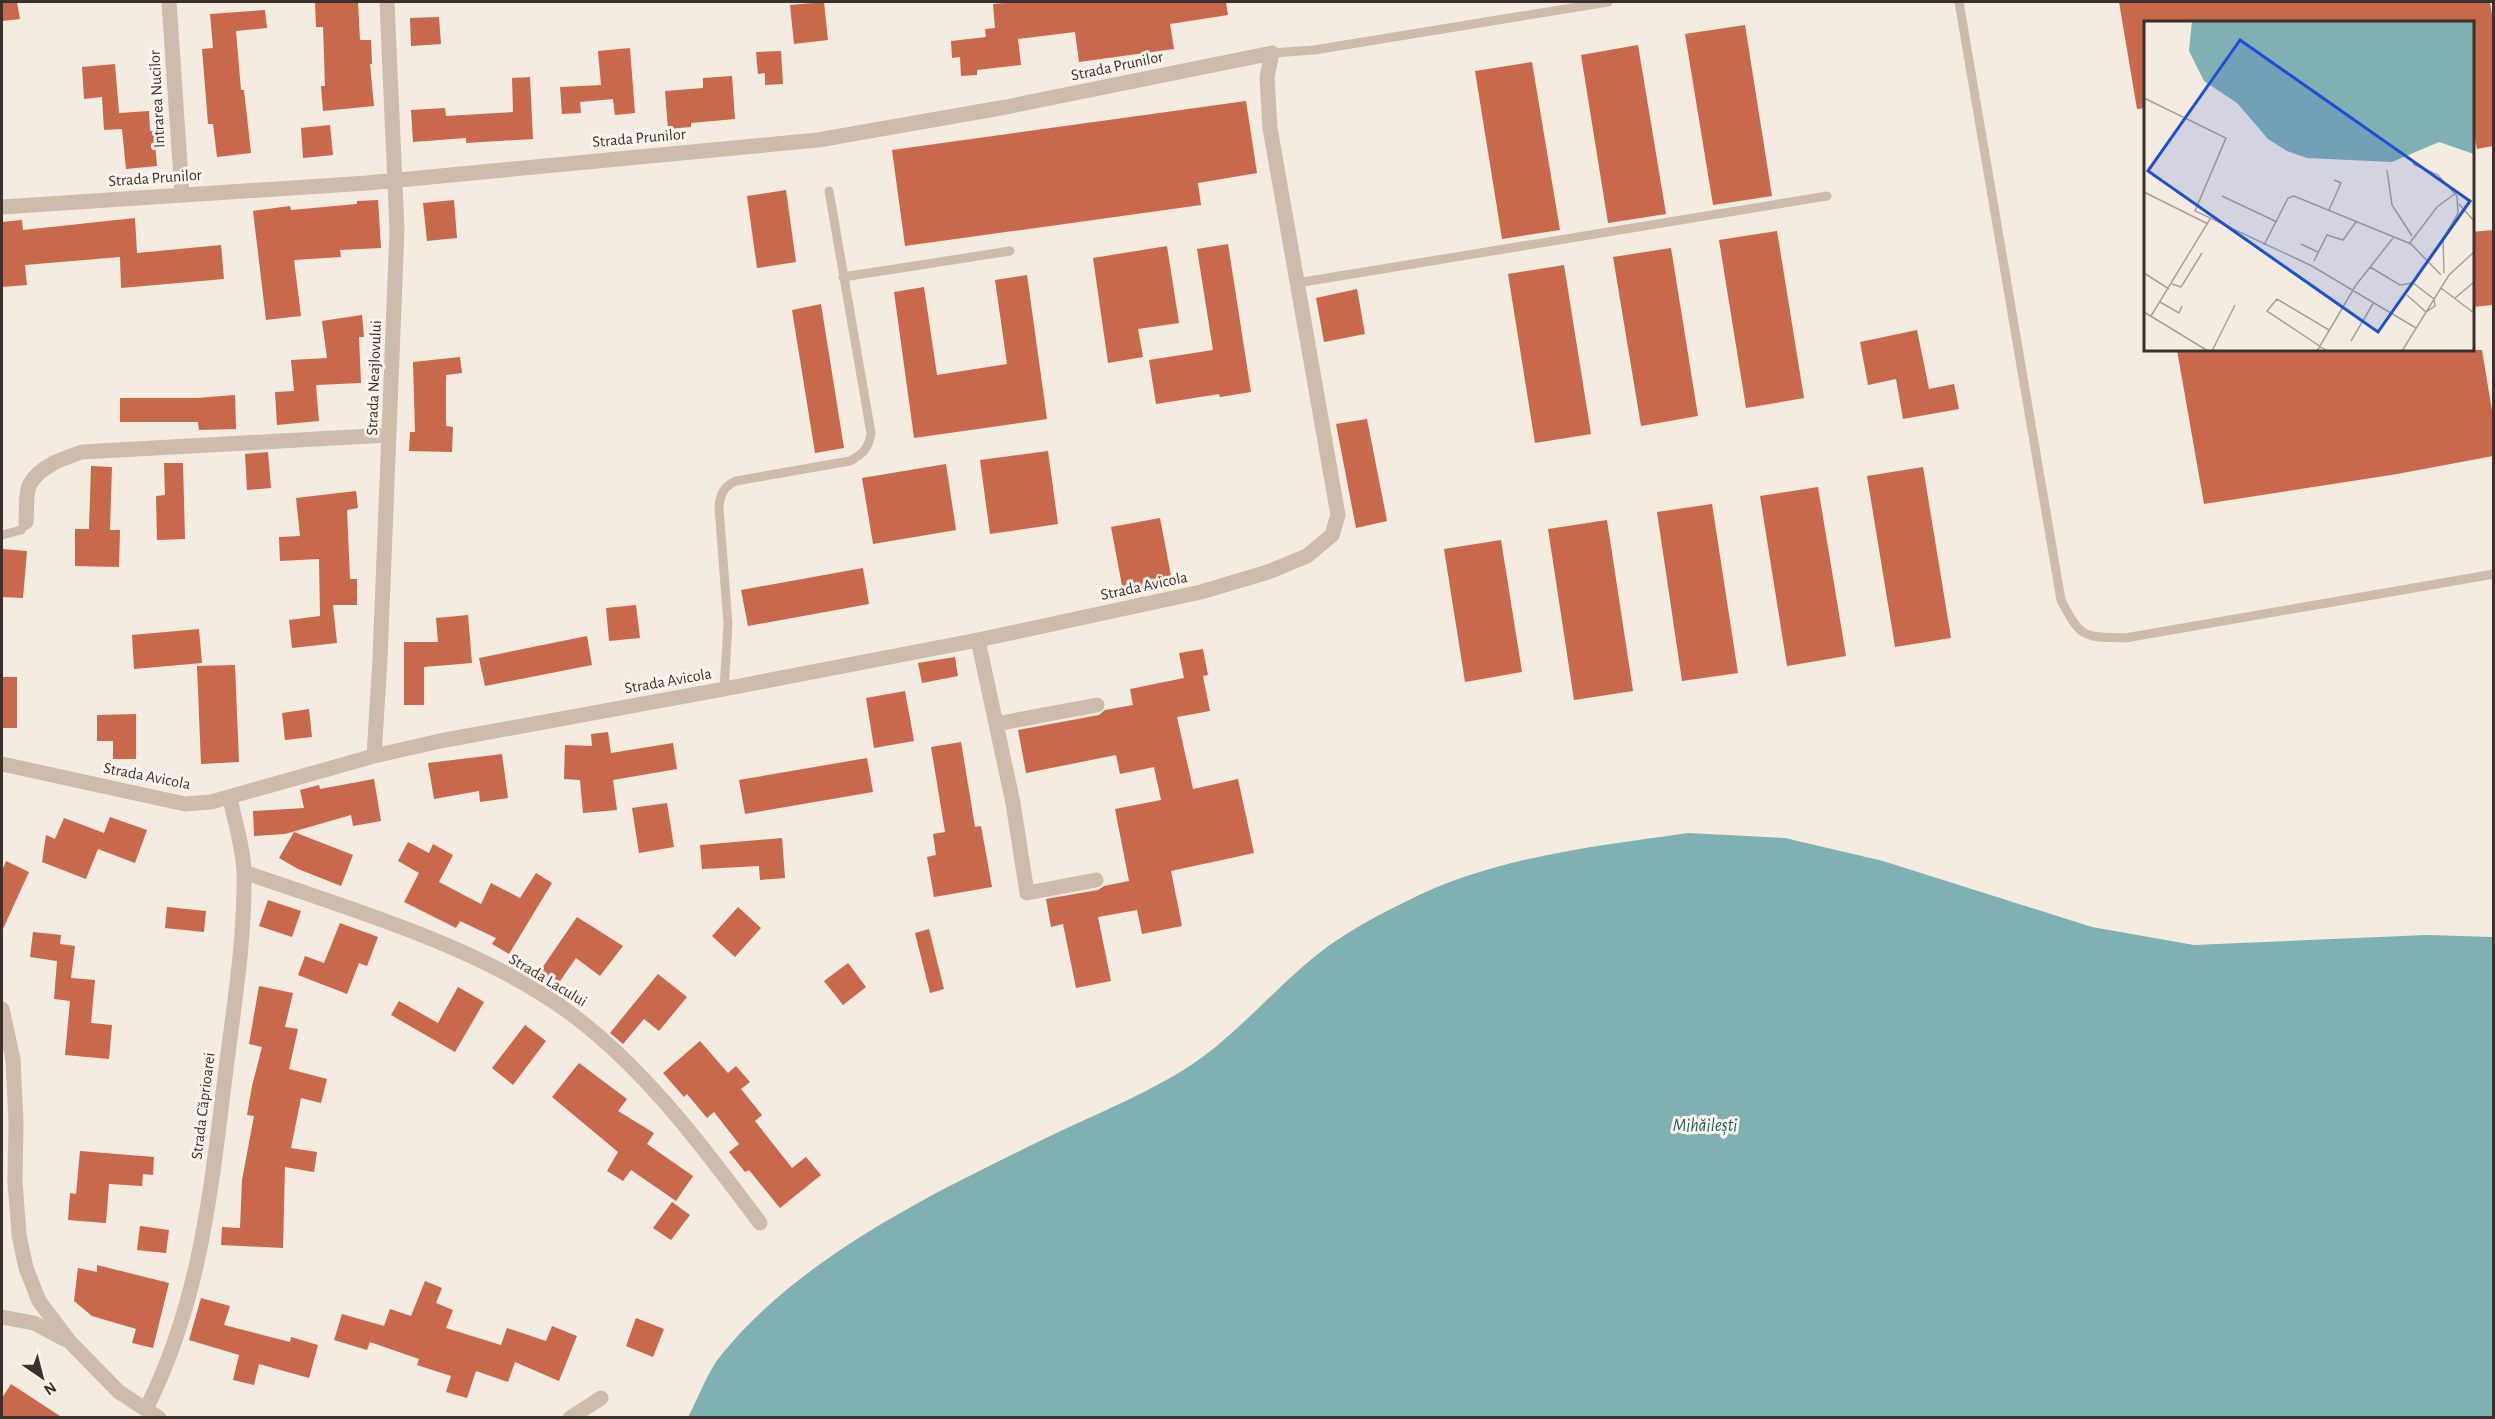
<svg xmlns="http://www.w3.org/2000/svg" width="2495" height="1419" viewBox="0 0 2495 1419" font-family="'Alegreya Sans',sans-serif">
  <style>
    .water { fill: #7fb0b2 }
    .building { fill: #c8694b }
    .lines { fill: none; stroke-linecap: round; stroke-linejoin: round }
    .lane { stroke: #cdbbac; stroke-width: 9 }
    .street { stroke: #cdbbac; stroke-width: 15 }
    .labels { text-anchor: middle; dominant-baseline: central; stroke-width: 6; stroke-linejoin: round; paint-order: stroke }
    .street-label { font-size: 16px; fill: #3b302b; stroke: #fbf5ee }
    .water-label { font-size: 18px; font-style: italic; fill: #1f5a5e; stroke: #fbf5ee }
    .inset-road { fill: none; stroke: #aaa098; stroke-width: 1.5 }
    .view { fill: #1d4ed8; fill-opacity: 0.15; stroke: #1d4ed8; stroke-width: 3 }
    .inset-edge { fill: none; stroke: #3b302b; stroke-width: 3 }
  </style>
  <rect width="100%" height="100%" fill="#f4ebe1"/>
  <path class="water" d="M1688 833 1785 838 1883 861 2092 927 2194 945 2426 935 2493 937V1417H688C699 1397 707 1372 722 1354 801 1257 931 1194 1042 1140 1089 1117 1137 1098 1182 1071 1236 1038 1277 984 1327 947 1349 931 1380 914 1405 902 1493 857 1591 847 1688 833Z"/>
  <path class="building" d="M2 2H17L20 19 2 21Z
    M315 2H358L360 40H371L372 64H370L374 106 323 111 321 86H325L323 27H316Z
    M824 2 828 40 794 44 790 5Z
    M1014 2H1226L1228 15 1170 24 1174 49 1079 62 1075 32 1018 39 1021 65 977 70V75L961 76 960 57 952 58 951 41 986 37 985 29 995 28 993 4Z
    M2119 2H2490L2493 22V146L2477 149 2472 124V22H2145V108L2137 109Z
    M265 10 267 28 236 31 241 90H244L251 153 217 157 213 124H208L202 49 213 48 210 14Z
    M439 17 441 44 411 46 410 18Z
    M1745 25 1772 196 1713 205 1685 34Z
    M1638 45 1666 214 1608 223 1581 55Z
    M630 48 635 113 615 115 613 99 580 102 581 113 562 114 560 87 601 85 598 51Z
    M781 51 783 84 765 85V73L758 74 756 52Z
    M1532 62 1560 230 1502 239 1475 71Z
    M115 64 119 113 149 111 150 131H154L157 166 126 169 122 129 104 130 102 97 84 99 82 67Z
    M732 76 735 119 691 123V127L668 129 665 91 703 88V78Z
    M530 77 533 139 466 143V138L413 142 411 110 445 108 446 116 513 112 512 78Z
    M1246 101 1257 173 1198 183 1201 205 905 246 892 150Z
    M330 125 333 155 303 158 301 128Z
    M786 190 796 262 757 268 747 196Z
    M378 200 381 248 340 250 341 257 294 260 301 316 266 320 253 211 290 206 291 210 357 204V201Z
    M454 200 457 238 427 241 423 203Z
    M135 218 137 253 221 245 224 279 121 288 120 257 25 265 27 285 2 287V222L22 220 23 230Z
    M2493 230V305L2472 307V232Z
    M1777 231 1804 398 1746 408 1719 240Z
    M1228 244 1251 392 1220 397 1219 394 1156 404 1149 360 1213 350 1197 249Z
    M1167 246 1179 323 1138 329 1143 357 1108 363 1093 258Z
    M1671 248 1698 416 1641 426 1613 257Z
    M1564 265 1591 434 1535 443 1508 274Z
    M1027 275 1047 419 914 438 894 292 924 287 937 375 1007 364 995 280Z
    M1357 289 1365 334 1324 342 1316 298Z
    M821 304 844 448 815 453 792 310Z
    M362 315 364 337H359L361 383 316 385 319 421 277 425 275 392 294 391 291 360 327 358 322 321Z
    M1917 330 1929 389 1954 384 1959 409 1903 419 1896 379 1868 385 1860 342Z
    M2177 350H2482L2493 417V456L2397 474 2204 504Z
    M460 357 462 373 446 375V426L453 427 452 452 409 451 410 432H415L413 362Z
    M235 395 236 429 199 430 198 422H120V398H197Z
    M1367 419 1387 521 1356 528 1336 424Z
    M1048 451 1058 524 990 534 980 460Z
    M268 452 271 488 247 490 245 454Z
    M164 463H183L185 539 157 540 156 496 165 495Z
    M946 464 956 530 873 544 862 478Z
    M91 466 112 467 110 530H120L119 567 75 566V529H89Z
    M1923 467 1951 638 1895 647 1867 476Z
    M1818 487 1846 656 1787 666 1760 496Z
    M356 491 358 508 347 510 350 579H357V605H333L337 643 292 648 289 620 320 616 319 559 280 561 279 537 300 536 296 498Z
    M1712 504 1738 673 1682 681 1657 512Z
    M1160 518 1172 581 1123 591 1111 527Z
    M1607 520 1633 691 1574 700 1548 529Z
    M1501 540 1522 672 1465 682 1444 549Z
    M2 549 27 551 23 598 2 597Z
    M863 568 869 604 748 626 741 590Z
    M636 605 640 638 609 641 606 608Z
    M468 615 472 663 424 667V705H404V642H438L436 618Z
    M199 629 202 663 134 669 132 635Z
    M587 636 592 665 485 686 479 658Z
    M1203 649 1208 675 1203 676 1210 711 1177 717 1193 789 1238 779 1254 853 1171 871 1182 926 1142 934 1137 910 1098 917 1111 981 1076 988 1063 924 1051 927 1046 899 1098 890 1104 886 1129 881 1115 809 1161 800 1154 767 1120 774 1116 755 1026 773 1018 730 1099 715 1105 710 1133 705 1130 689 1184 678 1179 653Z
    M955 657 958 676 922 683 918 663Z
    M235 665 239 762 201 764 197 666Z
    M2 677H17V728H2Z
    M905 691 914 741 874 748 866 698Z
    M309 709 312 737 285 740 282 713Z
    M136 714V759H113V741H97V715Z
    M608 732 611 753 673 743 677 769 613 780 617 810 583 813 580 780 564 779 565 745 592 746 591 734Z
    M961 742 975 827 981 826 992 887 934 897 927 857 936 855 933 834 945 832 931 747Z
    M502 754 508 798 480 802 479 791 434 799 428 763Z
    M867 758 873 792 745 814 739 780Z
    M374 779 381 821 353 826 351 815 285 834 254 836 253 811 304 808 300 790 319 785 320 789Z
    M667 803 674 847 639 853 632 808Z
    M110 817 147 830 135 863 98 849 86 879 42 862 46 835 55 839 64 818 104 833Z
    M294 832 353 855 341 886 298 869 279 858Z
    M782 838 785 878 760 880 759 866 702 869 700 845Z
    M408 842 429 853 433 844 453 855 439 882 481 904 491 883 520 898 536 873 552 883 509 954 492 944 496 938 460 921 456 928 404 902 419 873 398 861Z
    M6 861 29 872 2 931V871Z
    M268 900 301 911 292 937 259 926Z
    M167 907 206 911 204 932 165 928Z
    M738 907 761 928 735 957 712 936Z
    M577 917 623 946 600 976 576 958 558 984 540 971Z
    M340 923 378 937 367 966 359 963 347 994 298 975 305 956 324 963Z
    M929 929 944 989 930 993 915 933Z
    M33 932 61 935 60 944 75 946 71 978 95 980 91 1023 112 1025 109 1059 65 1055 70 1001 54 999 57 961 30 957Z
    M848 963 866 987 843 1005 824 981Z
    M658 974 687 997 659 1031 644 1019 623 1044 610 1033Z
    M259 986 293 993 285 1027 298 1029 289 1069 327 1079 321 1103 301 1098 291 1148 317 1152 314 1172 285 1167 283 1248 221 1245 222 1227 240 1228 242 1180 254 1116 247 1115 252 1086 262 1047 249 1044Z
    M458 987 484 1002 455 1052 391 1015 399 1001 438 1023Z
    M525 1025 546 1041 513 1085 492 1068Z
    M700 1041 728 1073 736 1066 750 1082 741 1089 762 1115 755 1121 792 1168 806 1157 821 1175 780 1208 749 1170 745 1172 729 1152 739 1144 714 1112 707 1118 687 1094 684 1097 663 1073Z
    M579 1063 627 1099 618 1111 654 1133 647 1144 693 1176 676 1201 631 1170 623 1181 607 1171 618 1152 552 1097Z
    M80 1151 154 1157 153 1175 143 1174 142 1186 109 1184 106 1223 68 1220 70 1193 76 1194Z
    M672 1202 690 1215 671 1240 653 1228Z
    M140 1226 169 1230 166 1253 137 1250Z
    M97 1265 169 1283 153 1348 132 1343 136 1329 92 1316 74 1301 78 1268 97 1272Z
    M425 1281 442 1288 436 1303 453 1310 446 1328 501 1345 507 1328 546 1341 552 1326 577 1336 559 1381 515 1362 508 1382 476 1371 467 1398 446 1392 451 1376 417 1365 419 1359 370 1342 367 1350 334 1340 342 1314 384 1326 390 1309 411 1316Z
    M201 1298 230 1306 224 1325 290 1342 291 1337 318 1345 309 1378 259 1364 254 1385 233 1380 239 1355 189 1340Z
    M636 1318 664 1329 653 1357 626 1346Z
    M11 1384 63 1418H2V1398Z"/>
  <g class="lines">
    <path class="lane" d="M1959 2 2061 600C2081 639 2084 637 2125 638L2494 574
      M1272 53 1314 50 1608 2
      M843 277 1010 251
      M1297 283 1827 196
      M2 535 21 530 26 522
      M724 689 728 624 719 508C720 494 723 487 736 481L850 461C863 454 869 448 871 433L829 191"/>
    <path class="street" d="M169 2 182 194
      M2 207 367 183 818 140 1006 107 1272 53 1267 77 1270 128 1338 515 1332 535 1307 556 1268 572 1201 592 978 640 724 689 440 741 374 756 211 802 185 804 2 764
      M26 522C27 512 25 493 30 484 40 466 64 458 82 452L389 435
      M978 640 1013 803 1027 893 1096 880
      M996 724 1097 705
      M374 756 380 659 397 230 387 2
      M244 872C355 911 491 949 583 1023 652 1078 707 1152 760 1223
      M2 1009 13 1059 16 1122 15 1181 19 1235 26 1268 39 1301 70 1342 119 1392 159 1418
      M2 1317 34 1323 64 1339
      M146 1409C201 1300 211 1189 226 1069 234 1005 245 939 244 874 244 850 235 823 230 798
      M570 1418 601 1398"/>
  </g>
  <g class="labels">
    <g class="street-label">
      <text transform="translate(1117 66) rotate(-12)">Strada Prunilor</text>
      <text transform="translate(157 99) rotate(-93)">Intrarea Nucilor</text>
      <text transform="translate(639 138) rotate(-5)">Strada Prunilor</text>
      <text transform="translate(155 178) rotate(-4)">Strada Prunilor</text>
      <text transform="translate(374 378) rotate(-88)">Strada Neajlovului</text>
      <text transform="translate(1144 586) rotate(-12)">Strada Avicola</text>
      <text transform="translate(668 681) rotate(-10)">Strada Avicola</text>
      <text transform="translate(147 776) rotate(11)">Strada Avicola</text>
      <text transform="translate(548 980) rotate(31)">Strada Lacului</text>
      <text transform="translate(203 1106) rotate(-83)">Strada Căprioarei</text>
    </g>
    <g class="water-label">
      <text x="1705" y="1126">Mihăilești</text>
    </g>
  </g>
  <g transform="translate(2144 21)">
    <rect width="330" height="330" fill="#f4ebe1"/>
    <path d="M48 0H330V133L295 121 248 141 163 137 143 130 124 118 93 82 60 60 45 30Z" fill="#7fb0b2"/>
    <path class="inset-road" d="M0 77 82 117 51 190 168 245 272 307M269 143 294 154 313 175 314 192 299 218 300 252M243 149 248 184 268 215M0 171 64 203M78 175 133 201M315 183 330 200M185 189 197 162 190 159M157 223 174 231M265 223 293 186 312 172M120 224 144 177 150 175 267 223 297 254M170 240 183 214 199 219 212 201M226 246 256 264 269 262 290 278 291 285 282 291 263 274M0 252 25 268M28 263 37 266 58 232M297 267 330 292M311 277 330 261M16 281 35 292 38 285M0 291 64 330M7 295 66 198M207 320 230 281M68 330 91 284M173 330 212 264 249 217M183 330 123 290 133 278 185 309M258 330 305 254 330 231"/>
    <path class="view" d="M96 19 326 180 234 311 4 150Z"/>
    <rect width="330" height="330" class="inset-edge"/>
  </g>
  <rect width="2495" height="1419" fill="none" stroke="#3b302b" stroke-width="6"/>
  <g transform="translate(42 1377) rotate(145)" stroke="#fbf5ee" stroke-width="4.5" paint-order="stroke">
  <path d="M0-4.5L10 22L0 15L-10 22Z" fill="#3b302b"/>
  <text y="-9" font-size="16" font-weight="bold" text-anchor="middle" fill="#3b302b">N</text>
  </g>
</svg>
